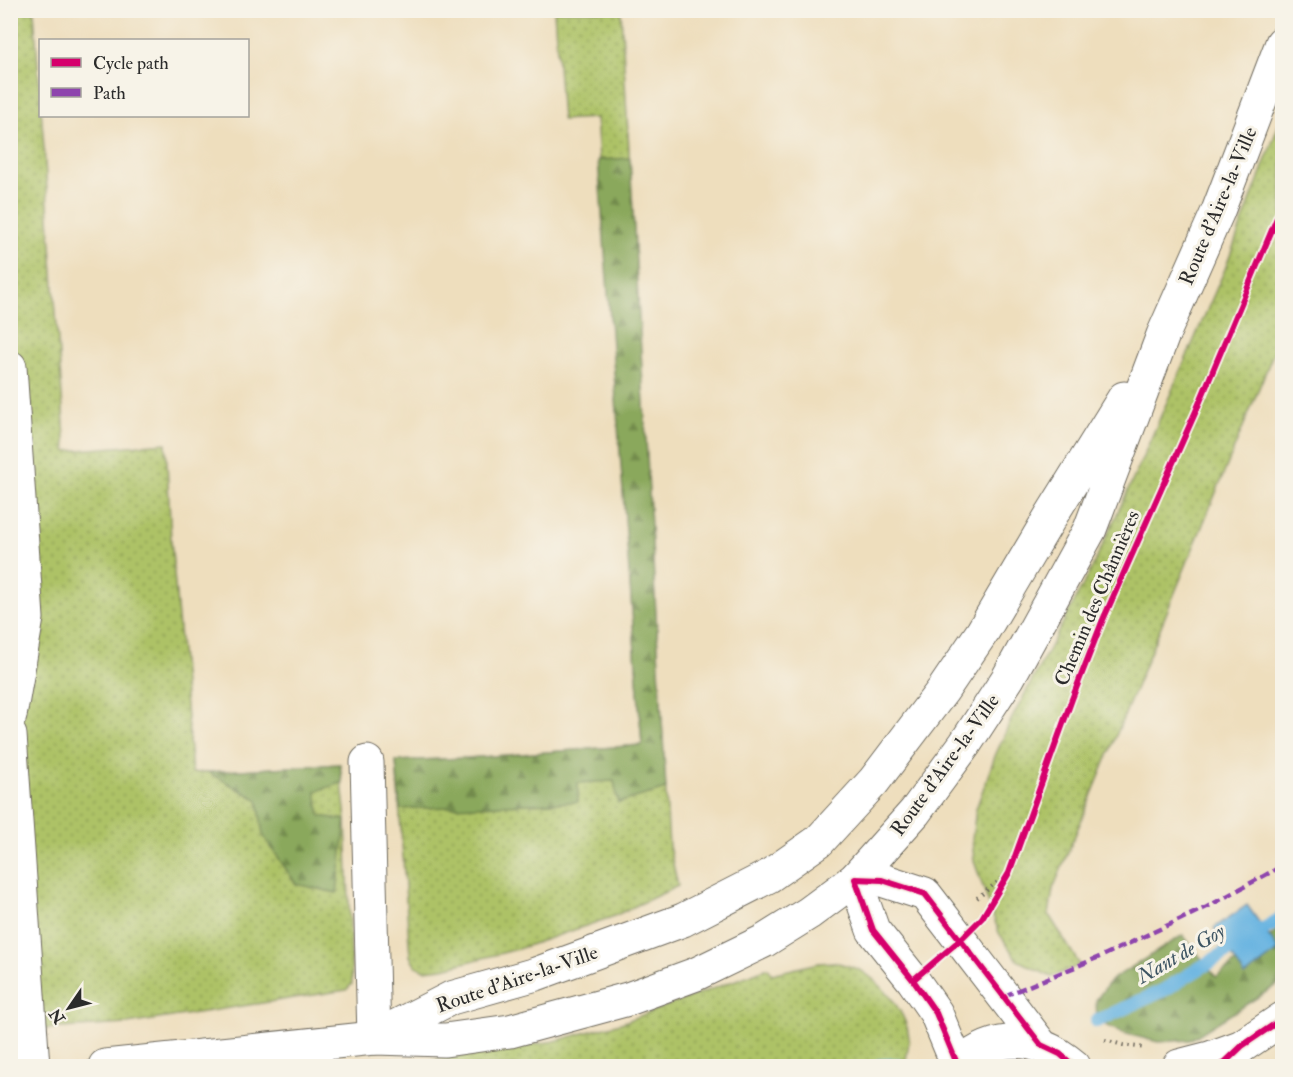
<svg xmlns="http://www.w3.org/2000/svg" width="1293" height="1077" viewBox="0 0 1293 1077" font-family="'IM FELL Double Pica',serif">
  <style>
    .grass { fill: url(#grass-dots); stroke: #6c7648; stroke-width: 1.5 }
    .forest { fill: url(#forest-firs); stroke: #5a6a43; stroke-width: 1.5 }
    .water { fill: #68b4e1; stroke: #4a7086; stroke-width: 1.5 }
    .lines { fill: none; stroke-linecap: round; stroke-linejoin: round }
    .stream { stroke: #68b4e1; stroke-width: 14 }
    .minor-casing { stroke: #6f6a5e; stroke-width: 35 }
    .major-casing { stroke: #6f6a5e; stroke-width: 35 }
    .path { stroke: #6f6a5e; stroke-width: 4; stroke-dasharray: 1.5 4.5; stroke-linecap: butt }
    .minor { stroke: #fff; stroke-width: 33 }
    .major { stroke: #fff; stroke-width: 33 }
    .quiet { stroke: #8e44ad; stroke-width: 4.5; stroke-dasharray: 9 4.5; stroke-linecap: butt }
    .cycleway-casing { stroke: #f7f3e8; stroke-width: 10 }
    .cycleway { stroke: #d6006c; stroke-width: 6 }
    .labels { text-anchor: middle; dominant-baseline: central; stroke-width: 6; stroke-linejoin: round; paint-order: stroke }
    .street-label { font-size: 20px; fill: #2b2b2b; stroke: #f7f3e8 }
    .water-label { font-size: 21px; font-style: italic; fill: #3d5462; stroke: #f7f3e8 }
  </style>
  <defs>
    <pattern id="grass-dots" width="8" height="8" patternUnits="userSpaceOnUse" patternTransform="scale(1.5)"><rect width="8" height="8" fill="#adc266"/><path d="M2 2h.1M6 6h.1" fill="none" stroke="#8d9e54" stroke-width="1.8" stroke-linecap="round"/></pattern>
    <pattern id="forest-firs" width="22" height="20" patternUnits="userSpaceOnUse" patternTransform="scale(1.5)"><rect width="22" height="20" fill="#8aa85b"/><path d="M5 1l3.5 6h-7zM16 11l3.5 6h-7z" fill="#71894b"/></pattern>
  </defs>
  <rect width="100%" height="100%" fill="#f7f3e8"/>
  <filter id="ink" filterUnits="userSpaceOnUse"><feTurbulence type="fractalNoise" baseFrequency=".0167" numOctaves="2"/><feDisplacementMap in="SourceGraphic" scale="12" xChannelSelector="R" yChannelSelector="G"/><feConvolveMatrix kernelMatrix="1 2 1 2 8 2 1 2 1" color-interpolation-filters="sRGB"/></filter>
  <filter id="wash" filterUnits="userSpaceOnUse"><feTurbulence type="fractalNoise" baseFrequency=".008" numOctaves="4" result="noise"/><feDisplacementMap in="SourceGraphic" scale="24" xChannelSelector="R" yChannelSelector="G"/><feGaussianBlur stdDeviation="1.35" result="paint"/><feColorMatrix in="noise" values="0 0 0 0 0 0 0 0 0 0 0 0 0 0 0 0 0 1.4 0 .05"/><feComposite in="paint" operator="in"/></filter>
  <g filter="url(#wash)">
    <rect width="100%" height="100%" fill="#eedebd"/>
    <path class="grass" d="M10 11H34L66 451 166 443 171 540 192 773 340 764 346 820 352 984 346 990 127 1024 28 1030 10 808Z
      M554 11H621L669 846 678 886 612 917 518 949 444 968 424 970 416 966 410 956 396 761 468 758 642 745 596 118 562 120Z
      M1282 116V332L1053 889 1049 915 1080 965 1051 977 1017 960 999 933 974 861 972 839 976 809 995 756 1011 720 1091 570 1135 475 1225 269Z
      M834 962C845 965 856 967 865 973 885 987 907 1013 909 1038 909 1047 906 1058 905 1066H392L555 1041 624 1022 768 968 772 974 818 963Z"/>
    <path class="forest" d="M630 158 666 789 618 803 614 781 578 783V802L400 809 396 761 468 758 642 745 598 160Z
      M340 764 342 783 316 791 320 816 346 820 337 893 296 884 263 835 258 800 208 772Z
      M1282 927V982L1190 1040 1158 1042 1123 1033 1097 1021 1096 1000 1111 980 1183 935 1216 977Z"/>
    <path class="water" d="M1247 905 1279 950 1245 976 1214 928Z"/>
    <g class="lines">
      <path class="stream" d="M1097 1021 1164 990 1282 918
        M879 1066 897 1065"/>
    </g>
  </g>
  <g filter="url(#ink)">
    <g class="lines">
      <defs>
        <path id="minor" d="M10 367 27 618 10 716
          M10 735 33 1066
          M367 762 374 1038
          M958 1066 936 1013 913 980 873 930 855 879 882 880 925 894 1041 1045
          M958 1066C995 1033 1037 1034 1074 1066
          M1179 1066 1210 1058 1240 1047
          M1221 1066 1242 1046 1282 1019"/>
        <path id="major" d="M377 1036 451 998 536 974 683 920 769 876 819 841 874 781 943 690 983 631 1052 514 1124 398
          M105 1066 374 1038 445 1040 510 1031 628 999 696 974 764 941 809 913 855 879 915 812 965 744 1008 678 1090 529 1163 335 1218 211 1282 43"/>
      </defs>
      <use href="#minor" class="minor-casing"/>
      <use href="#major" class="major-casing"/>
      <path class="path" d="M977 898 1009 873
        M1105 1040 1123 1045 1145 1048"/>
      <use href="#minor" class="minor"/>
      <use href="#major" class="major"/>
      <path class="quiet" d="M1004 996 1102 956 1207 907 1282 866"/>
      <defs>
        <path id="cycleway" d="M913 980 960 940 982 918 1009 873 1072 699 1102 622 1196 411 1282 206
          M958 1066 936 1013 913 980 873 930 855 879 882 880 925 894 1041 1045 1060 1054 1074 1066
          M1221 1066 1242 1046 1282 1019"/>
      </defs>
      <use href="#cycleway" class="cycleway-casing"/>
      <use href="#cycleway" class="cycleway"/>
    </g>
  </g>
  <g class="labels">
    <g class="street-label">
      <text transform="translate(1218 206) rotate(-67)">Route d'Aire-la-Ville</text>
      <text transform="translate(1097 598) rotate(-67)">Chemin des Chânnières</text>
      <text transform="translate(945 765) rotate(-54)">Route d'Aire-la-Ville</text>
      <text transform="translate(517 979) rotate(-19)">Route d'Aire-la-Ville</text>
    </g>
    <g class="water-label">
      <text transform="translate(1181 954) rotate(-30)">Nant de Goy</text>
    </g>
  </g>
  <rect width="1293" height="1077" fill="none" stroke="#f7f3e8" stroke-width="36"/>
  <rect x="39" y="39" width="210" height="78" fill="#f7f3e8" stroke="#a5a39c" stroke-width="1.5"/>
  <rect x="51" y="58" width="30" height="9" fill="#d6006c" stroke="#a5a39c" stroke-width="1.5"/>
  <text x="93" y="69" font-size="18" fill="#2b2b2b">Cycle path</text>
  <rect x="51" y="88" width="30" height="9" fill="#8e44ad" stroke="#a5a39c" stroke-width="1.5"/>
  <text x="93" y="99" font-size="18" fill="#2b2b2b">Path</text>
  <g transform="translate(69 1008) rotate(235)" stroke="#f7f3e8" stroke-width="4.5" paint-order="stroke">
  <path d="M0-4.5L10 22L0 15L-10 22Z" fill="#2b2b2b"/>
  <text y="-9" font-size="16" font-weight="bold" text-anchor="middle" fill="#2b2b2b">N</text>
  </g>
</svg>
